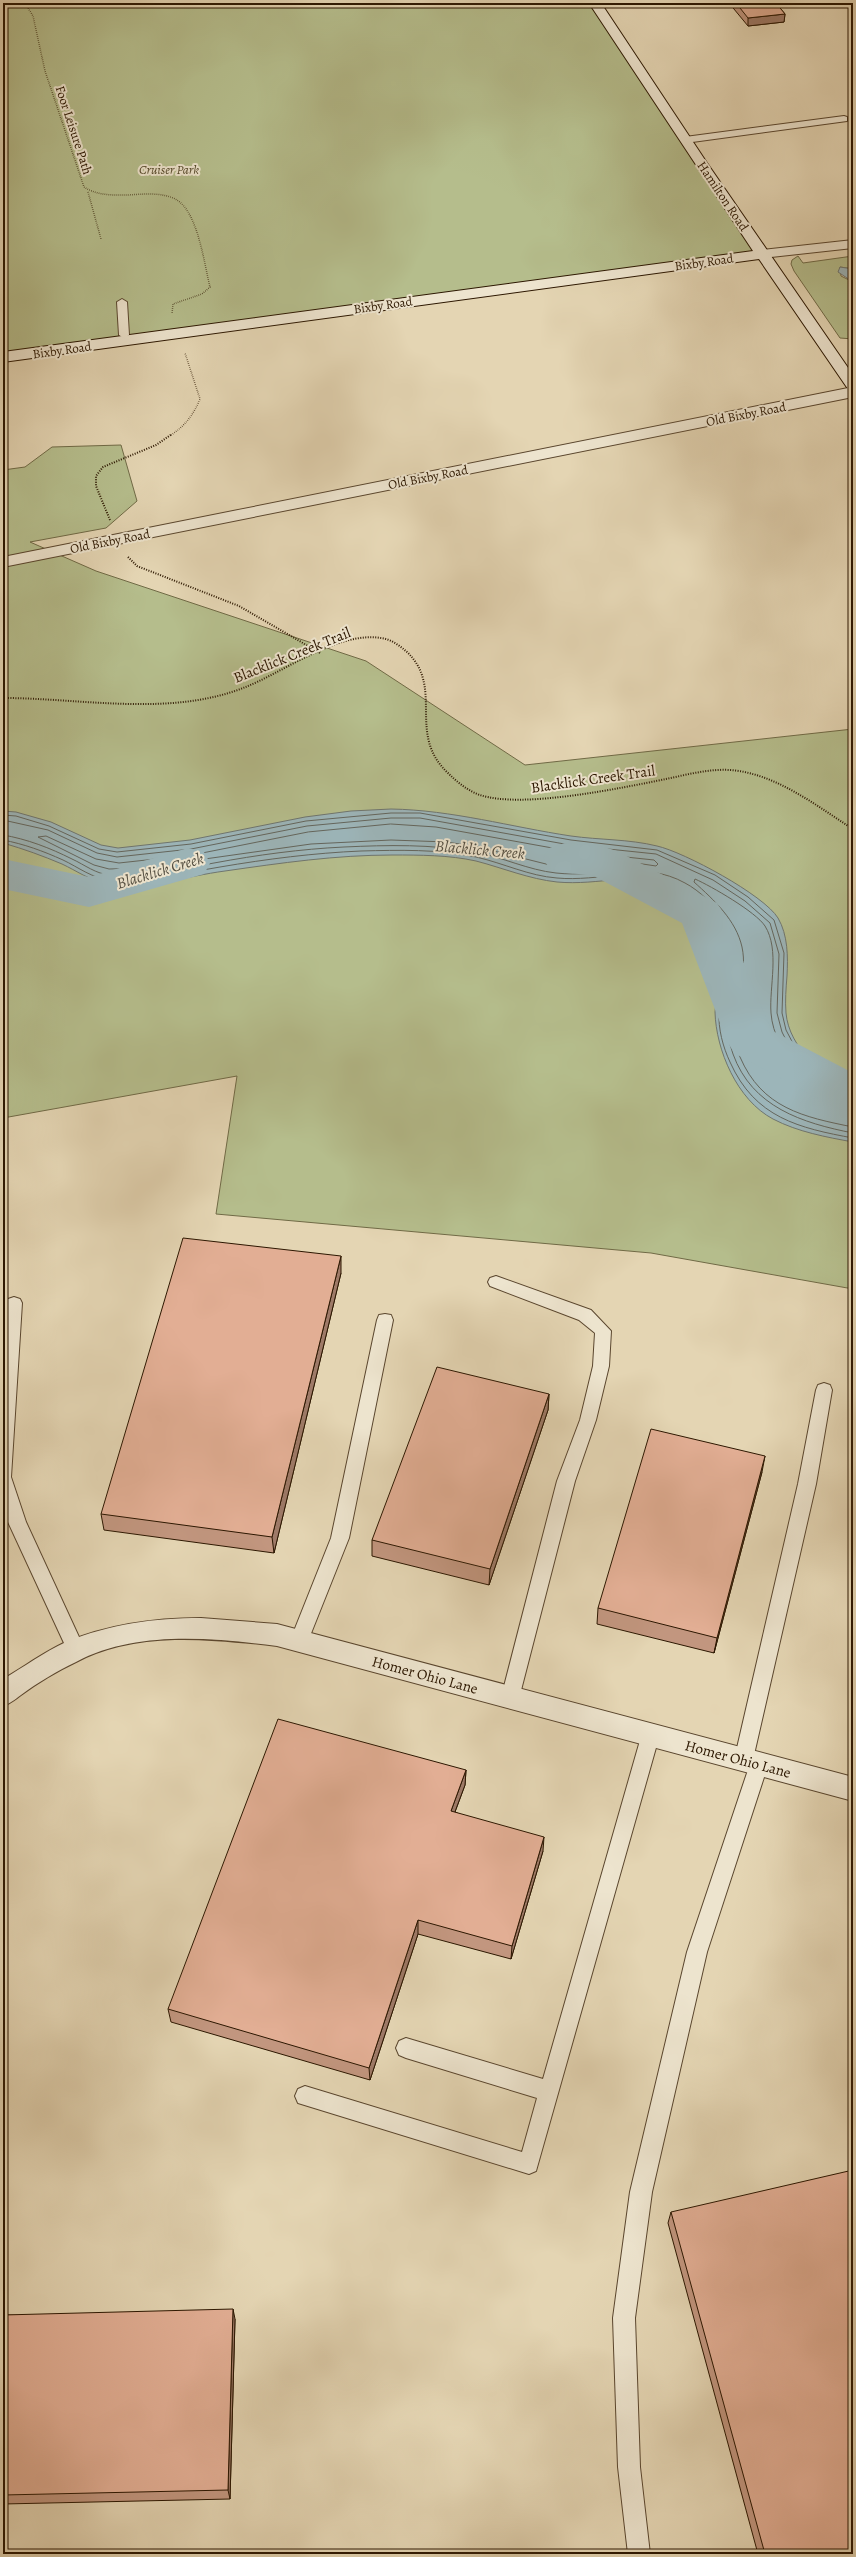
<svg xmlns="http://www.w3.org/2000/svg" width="856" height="2557" viewBox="0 0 856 2557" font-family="Alegreya,serif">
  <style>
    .green { fill: #b5bd8c; stroke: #706a46 }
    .water { fill: #9cb5b9; stroke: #6f766f }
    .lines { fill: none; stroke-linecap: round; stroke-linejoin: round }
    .shore { stroke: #64665d; stroke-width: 1 }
    .river { fill: #9cb5b9; fill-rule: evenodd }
    .lane-casing { stroke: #5a462e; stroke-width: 2 }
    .street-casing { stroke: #5a462e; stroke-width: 2 }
    .secondary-casing { stroke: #2c1701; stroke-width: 2 }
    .path-far1 { stroke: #2c1701; stroke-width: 1.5; stroke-dasharray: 0.5 1.5; stroke-linecap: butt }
    .path { stroke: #2c1701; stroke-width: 2; stroke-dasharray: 1 1.5; stroke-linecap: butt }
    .lane { fill: #ede4ce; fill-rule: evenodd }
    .street { fill: #ede4ce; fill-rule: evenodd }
    .secondary { fill: #ede4ce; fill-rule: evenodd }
    .wall { fill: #c2967f; stroke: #2c1701 }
    .shaded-wall { fill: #9e7a68; stroke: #2c1701 }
    .building { fill: #e2ae94; stroke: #2c1701 }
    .labels { text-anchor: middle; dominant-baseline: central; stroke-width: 4; stroke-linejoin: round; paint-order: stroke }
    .far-street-label { font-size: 13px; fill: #2c1701; stroke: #ede4ce }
    .far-park-label { font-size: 13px; font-style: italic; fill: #55492b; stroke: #ede4ce }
    .street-label { font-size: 15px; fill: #2c1701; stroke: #ede4ce }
    .water-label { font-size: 16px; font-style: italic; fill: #534e41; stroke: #ede4ce }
  </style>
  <rect width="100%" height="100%" fill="#e4d5b3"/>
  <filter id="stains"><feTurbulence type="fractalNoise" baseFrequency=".005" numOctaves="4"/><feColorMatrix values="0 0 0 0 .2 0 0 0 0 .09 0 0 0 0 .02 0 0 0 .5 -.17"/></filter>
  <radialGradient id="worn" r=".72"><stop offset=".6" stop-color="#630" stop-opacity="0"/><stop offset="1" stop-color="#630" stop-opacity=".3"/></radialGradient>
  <path class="green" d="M3 3H595L762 254 3 357Z
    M798 256 803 263 853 256V269L840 267 841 276 853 282V329H850L853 339 840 338 794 271 791 264 792 260Z
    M121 445 137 501 106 528 30 542 96 571 366 661 525 765 853 729V1289L651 1253 216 1214 237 1076 3 1118V470L25 467 52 447Z"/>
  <path class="water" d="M840 267 853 269V282L838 272Z
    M391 809C452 810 511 827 571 836 599 840 629 839 657 846 684 852 764 895 778 918 788 935 788 957 787 976 786 988 785 1001 786 1013 789 1048 824 1077 853 1093V1142C826 1137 798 1132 773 1119 737 1100 716 1050 715 1012 715 999 726 986 728 972 733 940 705 901 676 888 634 870 600 886 557 882 529 879 503 868 476 861 449 855 420 855 392 855 336 855 281 863 225 871 187 876 144 890 105 883 89 880 77 871 62 864 43 856 24 849 3 843V811L16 812 51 822 101 845 118 848 190 840 305 817 351 811Z"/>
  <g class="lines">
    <path class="shore" d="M3 815 16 816 49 826 99 849 117 852 191 844 306 821 391 813H420L571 840 657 850 715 875 748 897 774 920 784 953 782 1013 786 1030 796 1049 821 1076 853 1096
      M3 820 48 830 97 853 117 857 191 849 307 826 391 818H420L570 845 656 854 713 880 745 901 770 923 779 954 777 1013 782 1032 792 1052 817 1080 840 1096 853 1101
      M391 824 436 827 569 851 654 860 658 864 656 866 636 863 558 867 478 847 447 842 391 840 311 844 141 868 109 869 94 865 38 837 46 836 96 859 119 863 192 855 308 832Z
      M3 835C27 839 50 848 72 859 85 865 96 874 110 875 145 878 180 869 214 863 257 855 301 849 344 847 387 845 432 844 475 852 502 857 528 870 556 873 599 878 644 860 685 883 715 899 742 938 737 973 735 987 725 999 725 1013 724 1027 729 1041 733 1054 752 1107 802 1123 853 1133
      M3 840C24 844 43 851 63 860 78 867 93 879 111 880 147 882 184 873 220 867 267 859 314 853 361 851 399 850 438 849 476 857 503 863 529 876 557 878 599 882 642 864 681 886 712 903 740 940 731 977 728 989 720 999 719 1011 718 1029 723 1047 730 1062 755 1118 799 1128 853 1138
      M853 1107C816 1093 774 1055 771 1013 769 987 780 950 765 926 756 912 711 886 695 879L694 882C714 900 736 920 742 947 748 976 734 985 731 1009 729 1025 734 1043 740 1057 762 1108 803 1117 853 1127"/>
    <path class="river" d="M565 843 601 846 617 851 717 903 724 914 771 1030 853 1073V1113L836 1108 734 1053 727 1041 682 923 592 875 565 873 549 868 543 858 549 848Z
      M188 848 204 852 210 863 204 874 89 907 3 889V859L89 877Z"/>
    <defs>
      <path id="lane" d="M844 116 847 117V121L685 143 680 140 685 137Z
        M122 299 127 302 129 335 124 338 119 335 117 302Z
        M496 1276 591 1310 611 1331 609 1366 596 1420 575 1481 519 1698 516 1704 510 1706 504 1704 501 1698 557 1481 580 1420 593 1366 595 1333 579 1320 490 1286 488 1282 490 1278Z
        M14 1297 20 1299 22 1303 11 1477 26 1522 85 1650 82 1656 76 1658 70 1656 8 1522 3 1505V1347L6 1303 8 1299Z
        M385 1314 391 1315 393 1320 349 1538 308 1641 305 1647 299 1649 293 1647 290 1641 331 1538 377 1320 379 1315Z
        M824 1383 830 1385 832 1390 816 1484 753 1759 759 1757 766 1759 768 1765 707 1952 652 2192 635 2318 640 2467 650 2554H628L618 2467 613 2318 630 2192 687 1952 749 1767 743 1769 736 1767 734 1761 798 1484 816 1390 818 1385Z
        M650 1729 657 1731 659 1737 536 2171 529 2174 298 2103 295 2096 298 2089 305 2086 522 2152 537 2098 406 2058 399 2055 396 2048 399 2041 406 2038 543 2079 641 1737 643 1731Z"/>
      <path id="street" d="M853 240V248L762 258 755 254 762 250Z
        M853 387V397L3 567V557Z
        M201 1618 277 1624 853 1777V1801L277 1646C212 1638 136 1630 76 1662 57 1671 37 1683 21 1695 14 1700 11 1703 3 1706V1679C24 1667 44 1652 66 1642 110 1624 154 1618 201 1618Z"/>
      <path id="secondary" d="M589 3H601L707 163 853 375V391L848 389 759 259 3 362V352L753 251Z"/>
    </defs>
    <use href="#lane" class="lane-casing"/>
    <use href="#street" class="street-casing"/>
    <use href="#secondary" class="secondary-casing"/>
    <path class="path-far1" d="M25 3 33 16 45 71 84 187C98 196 113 195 128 195 143 194 164 192 177 200 198 213 204 263 210 287L202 294 173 304 172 314
      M88 192 101 239
      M171 435C185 426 194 414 200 399L185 353"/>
    <path class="path" d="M110 520 96 486V476L103 467 156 445 172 434
      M128 557 137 566 239 606 320 653
      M3 698C81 698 169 717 243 688 283 673 337 631 381 638 391 639 400 646 407 652 445 688 406 734 448 773 457 782 468 791 480 795 522 809 621 788 666 779 690 774 715 767 739 771 782 778 818 807 853 829"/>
    <use href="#lane" class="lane"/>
    <use href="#street" class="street"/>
    <use href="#secondary" class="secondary"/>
  </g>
  <path class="wall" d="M729 3H776L785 14 784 22 748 26Z
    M341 1273 274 1553 104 1530 101 1514Z
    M549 1394 548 1410 489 1585 372 1556V1540Z
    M762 1472 714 1653 597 1624 598 1608Z
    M466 1770 465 1785 455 1812 543 1851 511 1959 418 1934 370 2080 171 2022 168 2009Z
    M671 2212 853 2554H758L668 2223Z
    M3 2315 235 2319 230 2499 3 2504Z"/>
  <path class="shaded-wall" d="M785 14 784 22 748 26V18Z
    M341 1256V1273L274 1553 272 1537Z
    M549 1394 548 1410 489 1585 490 1569Z
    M765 1456 762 1472 714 1653 717 1638Z
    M466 1770 465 1785 450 1825 451 1811Z
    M544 1837 543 1851 511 1959 512 1946Z
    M418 1920V1934L370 2080 369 2068Z
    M233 2309 235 2319 230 2499 228 2490Z"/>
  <path class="building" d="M736 3H776L785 14 748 18Z
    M183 1238 341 1256 272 1537 101 1514Z
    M437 1367 549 1394 490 1569 372 1540Z
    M651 1429 765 1456 717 1638 598 1608Z
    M278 1719 466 1770 451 1811 544 1837 512 1946 418 1920 369 2068 168 2009Z
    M853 2170V2554H765L671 2212Z
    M233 2309 228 2490 3 2495V2315Z"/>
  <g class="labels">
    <g class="far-street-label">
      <text transform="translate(74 130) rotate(72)">Foor Leisure Path</text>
      <text transform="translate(723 196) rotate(56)">Hamilton Road</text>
      <text transform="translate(704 262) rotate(-8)">Bixby Road</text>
      <text transform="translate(383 305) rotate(-8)">Bixby Road</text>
      <text transform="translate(62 350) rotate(-8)">Bixby Road</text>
      <text transform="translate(746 414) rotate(-11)">Old Bixby Road</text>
      <text transform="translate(428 477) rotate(-11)">Old Bixby Road</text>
      <text transform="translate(110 541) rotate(-11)">Old Bixby Road</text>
    </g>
    <g class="far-park-label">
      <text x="169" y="169">Cruiser Park</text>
    </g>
    <g class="street-label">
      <text transform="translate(292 655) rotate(-22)">Blacklick Creek Trail</text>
      <text transform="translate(593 779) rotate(-8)">Blacklick Creek Trail</text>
      <text transform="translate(425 1675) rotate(15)">Homer Ohio Lane</text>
      <text transform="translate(738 1759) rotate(15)">Homer Ohio Lane</text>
    </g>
    <g class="water-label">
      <text transform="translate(480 850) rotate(5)">Blacklick Creek</text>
      <text transform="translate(160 871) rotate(-17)">Blacklick Creek</text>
    </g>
  </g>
  <rect width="856" height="2557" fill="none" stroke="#e4d5b3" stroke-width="16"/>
  <rect x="4" y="4" width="848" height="2549" fill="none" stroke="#2c1701" stroke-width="2"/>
  <rect x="8" y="8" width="840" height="2541" fill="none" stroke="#2c1701"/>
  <rect width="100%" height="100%" filter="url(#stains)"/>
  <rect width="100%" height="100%" fill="url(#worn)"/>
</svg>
